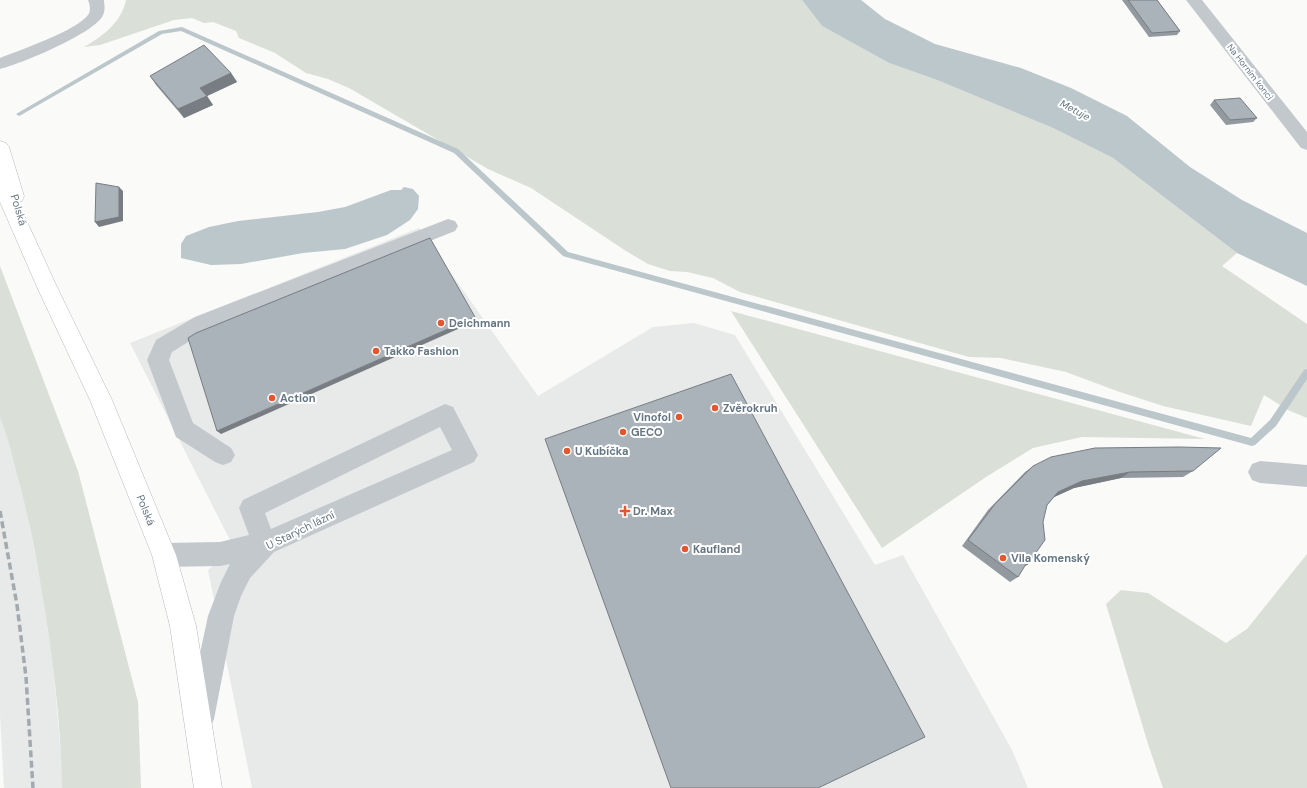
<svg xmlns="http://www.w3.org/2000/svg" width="1307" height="788" viewBox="0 0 1307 788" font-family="'DM Sans',sans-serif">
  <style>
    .built { fill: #e8e9e9 }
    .green { fill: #dadfd7 }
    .water { fill: #bbc7cb }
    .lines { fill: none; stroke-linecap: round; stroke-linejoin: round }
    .stream { fill: #bbc7cb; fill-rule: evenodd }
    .major-casing { stroke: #b5babe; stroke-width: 1 }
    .minor { fill: #c3c8cc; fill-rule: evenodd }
    .major { fill: #fff; fill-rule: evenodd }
    .rail { stroke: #a2aab0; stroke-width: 3.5; stroke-dasharray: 7 3.5; stroke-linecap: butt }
    .wall { fill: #929a9f }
    .shaded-wall { fill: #777d82 }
    .building { fill: #aab3b9; stroke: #777d82 }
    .poi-dot { fill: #e4572e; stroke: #fff; stroke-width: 1.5 }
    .labels { text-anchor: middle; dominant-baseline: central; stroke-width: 4; stroke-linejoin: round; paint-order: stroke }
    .far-street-label { font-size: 9px; fill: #657683; stroke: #fff }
    .far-water-label { font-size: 10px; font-style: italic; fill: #60757c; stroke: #fff }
    .street-label { font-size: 11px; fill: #657683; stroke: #fff }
    .poi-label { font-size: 11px; font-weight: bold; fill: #657683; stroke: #fff; text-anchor: start }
  </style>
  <rect width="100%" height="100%" fill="#fafaf8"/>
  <path class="built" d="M419 228 538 396 653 327 694 323 735 335 875 565 903 555 1012 750 1028 788H252L208 570 234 548 130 343Z
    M0 418 6 431 27 512 42 592 53 664 62 767V788H4L0 715Z"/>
  <path class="green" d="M126 0H802L822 26 889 63 937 80 1053 128 1113 158 1237 253 1222 266 1307 324V418L1288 410 1264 395 1251 426 1163 406 1117 391 1066 372 1001 358 969 357 740 292 713 278 687 272 670 271 648 264 626 251 531 188 488 169 349 88 328 79 306 73 275 53 239 38 236 31 213 22 204 23 192 18 174 20 100 45 84 47C103 36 121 23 126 0Z
    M0 266 78 471 138 702 141 788H62C61 709 49 630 35 553 30 524 23 496 15 467 11 450 7 434 0 418Z
    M731 311 1205 439 1082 437 1033 448 986 477 882 548Z
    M1307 554V788H1163L1148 744 1106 604 1121 590 1148 593 1226 643 1247 629Z"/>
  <path class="water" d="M802 0H861L885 19 935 44 1021 68 1071 88 1127 116 1190 167 1242 200 1307 233V286L1237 253 1113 158 1053 128 937 80 889 63 822 26Z
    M404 187 413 189 419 196 418 209 410 220 387 235 345 249 303 253 241 264 211 265 181 258V244L186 236 209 227 238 221 318 212 345 207 391 190H401Z"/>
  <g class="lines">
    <path class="stream" d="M182 27 458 149 568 252 1251 438 1270 420 1304 370 1307 369V379L1276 426 1255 445 1252 446 566 257 563 256 454 153 181 31 162 34 21 115 19 116 16 114 159 31Z"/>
    <defs>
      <path id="major" d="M0 141 6 143 9 147 24 196 22 201 18 202 57 287 112 400 176 555 196 626 222 788H194L170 626 152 555 90 400 37 287 0 202Z"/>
    </defs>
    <use href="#major" class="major-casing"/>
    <path class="minor" d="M88 0H104V2C105 7 105 12 102 17 90 35 23 63 0 69V58C20 50 76 31 88 15 91 11 90 5 88 0Z
      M1186 0H1202L1307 132V150L1301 148Z
      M448 219 455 221 458 226 455 231 209 329 172 352 169 360 193 423 231 448 235 455 231 462 223 465 215 462 176 437 147 360 156 340 195 317Z
      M445 404 453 407 478 455 474 462 274 552 250 578 241 596 234 616 214 719 210 729 200 733 190 729 186 719 208 616 221 582 230 564 220 566 164 567 155 564 152 555 155 546 164 543 220 542 249 535 239 508 243 500ZM440 427 452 450 271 529 265 513Z
      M1260 461 1307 465V487L1260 483 1252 480 1248 472 1252 464Z"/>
    <use href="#major" class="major"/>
    <path class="rail" d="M0 511 17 605 26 677 33 788"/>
  </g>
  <path class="wall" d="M1122 0H1157L1180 31 1177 35 1149 37Z
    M231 73 237 82 207 96 213 105 184 118 156 85 150 76Z
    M1214 100 1257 118 1253 122 1226 125 1210 105Z
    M1033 466 1193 471 1183 477 1121 478 1074 488 1054 497 1047 505 1027 565 1024 567 1018 577 1010 582 962 546 988 510 1025 472Z"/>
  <path class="shaded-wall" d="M231 73 237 82 207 96 213 105 184 118 178 109 200 88Z
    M119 187 123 191V221L99 227 95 222Z
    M475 317 476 321 221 434 217 431Z
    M1130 472 1121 478 1074 488 1050 499 1058 492 1082 481Z"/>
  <path class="building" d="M1128 0H1157L1180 31 1152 33Z
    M204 45 231 73 200 88 207 96 178 109 150 76Z
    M1240 98 1257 118 1230 120 1214 100Z
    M96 183 119 187V217L95 222Z
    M430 238 475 317 217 431 188 338 196 333Z
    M731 374 925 737 818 788H671L545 439Z
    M1179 447 1221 448 1193 471 1130 472 1082 481 1058 492 1047 505 1043 522 1045 540 1027 565 1026 564 1018 577 968 540 995 504 1033 466 1051 457 1095 448Z"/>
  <g class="poi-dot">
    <circle cx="441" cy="323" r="4"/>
    <circle cx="376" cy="351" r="4"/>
    <circle cx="272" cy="398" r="4"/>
    <circle cx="715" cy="408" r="4"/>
    <circle cx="679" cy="417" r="4"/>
    <circle cx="623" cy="432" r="4"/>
    <circle cx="567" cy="451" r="4"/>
    <path d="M623 505h4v4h4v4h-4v4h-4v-4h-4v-4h4z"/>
    <circle cx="685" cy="549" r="4"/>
    <circle cx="1003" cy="558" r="4"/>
  </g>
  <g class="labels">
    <g class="far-street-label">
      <text transform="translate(1250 72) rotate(52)">Na Horním konci</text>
    </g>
    <g class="far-water-label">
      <text transform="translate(1075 110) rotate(28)">Metuje</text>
    </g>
    <g class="street-label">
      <text transform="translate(19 210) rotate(73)">Polská</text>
      <text transform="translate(146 510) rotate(68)">Polská</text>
      <text transform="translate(300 530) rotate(-26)">U Starých lázní</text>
    </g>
    <g class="poi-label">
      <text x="449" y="323">Deichmann</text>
      <text x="384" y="351">Takko Fashion</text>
      <text x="280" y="398">Action</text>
      <text x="723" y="408">Zvěrokruh</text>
      <text x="671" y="417" text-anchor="end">Vinofol</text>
      <text x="631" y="432">GECO</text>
      <text x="575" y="451">U Kubíčka</text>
      <text x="633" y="511">Dr. Max</text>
      <text x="693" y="549">Kaufland</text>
      <text x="1011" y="558">Vila Komenský</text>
    </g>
  </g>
</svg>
